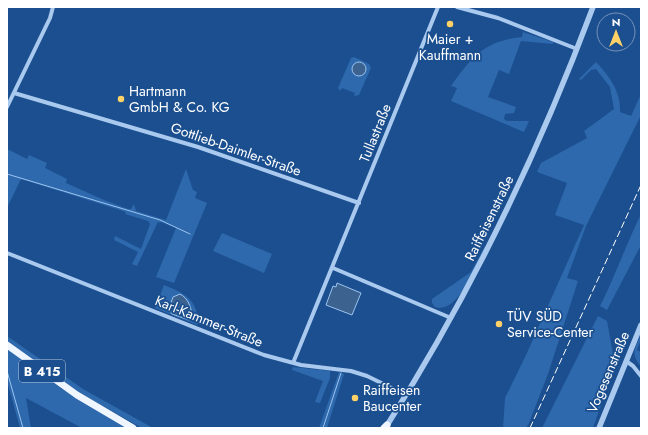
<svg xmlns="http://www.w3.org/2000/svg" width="648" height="435" viewBox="0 0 648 435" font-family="Jost,sans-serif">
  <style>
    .green { fill: #2e69ad }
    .water { fill: #3c6290; stroke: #9cc4f0 }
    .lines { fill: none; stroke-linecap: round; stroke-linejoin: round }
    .stream { stroke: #9cc4f0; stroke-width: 1 }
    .minor { stroke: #a9c9ee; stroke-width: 4 }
    .tertiary { stroke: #a9c9ee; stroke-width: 5.5 }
    .primary { stroke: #f0f6ff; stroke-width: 7 }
    .rail { stroke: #fff; stroke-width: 1; stroke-dasharray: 7 3; stroke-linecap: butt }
    .poi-dot { fill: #ffd166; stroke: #1b4f8f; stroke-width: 1.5 }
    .labels { text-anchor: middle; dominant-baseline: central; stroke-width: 3.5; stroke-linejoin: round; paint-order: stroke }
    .shield { fill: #1b4f8f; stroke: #bbcadd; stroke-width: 1 }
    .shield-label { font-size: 13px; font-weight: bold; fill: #fff }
    .poi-label { font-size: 14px; fill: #fff; stroke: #1b4f8f; text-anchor: start }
    .street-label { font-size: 14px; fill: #fff; stroke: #1b4f8f }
  </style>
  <rect width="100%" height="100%" fill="#1b4f8f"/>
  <path class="green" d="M523 32 553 42V44L521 41 509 74 499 70 488 97 516 107 514 113 505 114 504 119 507 121H529L524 132 451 101 457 88 451 86C472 57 484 41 522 37Z
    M354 57 369 64 371 68 359 95 354 96 355 93 342 88 340 91 338 88 351 58Z
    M596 62C609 76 621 91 620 112L631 116 641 94V115L586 226 567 278 578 281 548 374 529 423 526 428H503L505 398 526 355 584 225 555 215 567 183 537 172 541 163 587 138 584 131 614 109 610 87 596 69 591 70 581 80 579 79Z
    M7 149 27 159 29 155 47 163 45 168 67 179 66 183 104 200 128 209H131L134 204 136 211 166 220 186 169 193 190 197 192 195 198 207 203 174 283 156 277 176 228 161 222 160 223 158 222 137 266 132 264 138 252 114 240 115 236 141 249 150 224 148 221 125 214 126 212 21 179 7 208Z
    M641 214V245L607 310 600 306C615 276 626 245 641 214Z
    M222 233 272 254 264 273 213 251Z
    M485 246H486C478 263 458 315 435 307L432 303V299L471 272Z
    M164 285C178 291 193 296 197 313 197 317 196 318 199 322L197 325 155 308Z
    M598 316 607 321 615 365 593 428H542Z
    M641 335V340L637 350 641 352V366C630 355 635 347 641 335Z
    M7 336 83 389 153 428H142L92 400 52 375 7 341Z
    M7 349 62 389 126 428H82L26 398 31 428H20L7 381Z
    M293 367 330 371V378L320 403 315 402 323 381 292 370Z
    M339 372 344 374 327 428H319Z"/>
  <path class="water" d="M352 69a7 7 0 1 1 14 0a7 7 0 1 1-14 0Z
    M337 283 361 293 352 315 326 305 333 286 336 287Z
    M180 294C188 298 191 307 192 315L189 320 172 314 169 309 173 297Z"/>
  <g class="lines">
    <path class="stream" d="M7 174 160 220 190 234
      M7 371 23 428
      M323 428 341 373"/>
    <path class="minor" d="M457 7 498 18 577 49
      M14 93 198 147 359 203
      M7 107 50 18 53 7
      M7 253 264 355 301 365 351 371 367 376 406 395
      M333 268 451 318
      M626 361 633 366 641 376
      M293 363 438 7"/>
    <path class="tertiary" d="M386 427C470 295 538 154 593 7
      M599 428 641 325"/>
    <path class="primary" d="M7 345 77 395 133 428
      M384 428 387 425"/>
    <path class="rail" d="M530 428 641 185"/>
  </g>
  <g class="poi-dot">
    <circle cx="450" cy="24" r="4"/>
    <circle cx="121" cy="99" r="4"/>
    <circle cx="499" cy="324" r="4"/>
    <circle cx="355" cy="398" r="4"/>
  </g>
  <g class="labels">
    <rect class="shield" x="19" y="360" width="46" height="22" rx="3"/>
    <g class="shield-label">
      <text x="42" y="371">B 415</text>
    </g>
    <g class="poi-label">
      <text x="450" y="39" text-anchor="middle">Maier +<tspan x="450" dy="16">Kauffmann</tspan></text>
      <text x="129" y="91">Hartmann<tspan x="129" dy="16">GmbH &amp; Co. KG</tspan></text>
      <text x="507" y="316">TÜV SÜD<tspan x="507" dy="16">Service-Center</tspan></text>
      <text x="363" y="390">Raiffeisen<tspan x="363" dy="16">Baucenter</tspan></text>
    </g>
    <g class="street-label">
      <text transform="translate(375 133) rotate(-68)">Tullastraße</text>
      <text transform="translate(236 149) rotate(19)">Gottlieb-Daimler-Straße</text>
      <text transform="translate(489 218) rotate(-64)">Raiffeisenstraße</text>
      <text transform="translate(209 321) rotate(22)">Karl-Kammer-Straße</text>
      <text transform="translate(608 372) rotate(-67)">Vogesenstraße</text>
    </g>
  </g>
  <rect width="648" height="435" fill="none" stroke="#ffffff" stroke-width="16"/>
  <g transform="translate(616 32)"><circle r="19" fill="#1b4f8f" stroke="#7695bc"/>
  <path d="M0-3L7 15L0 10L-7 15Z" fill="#ffd166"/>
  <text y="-6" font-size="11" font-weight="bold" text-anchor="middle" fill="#ffffff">N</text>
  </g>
</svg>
